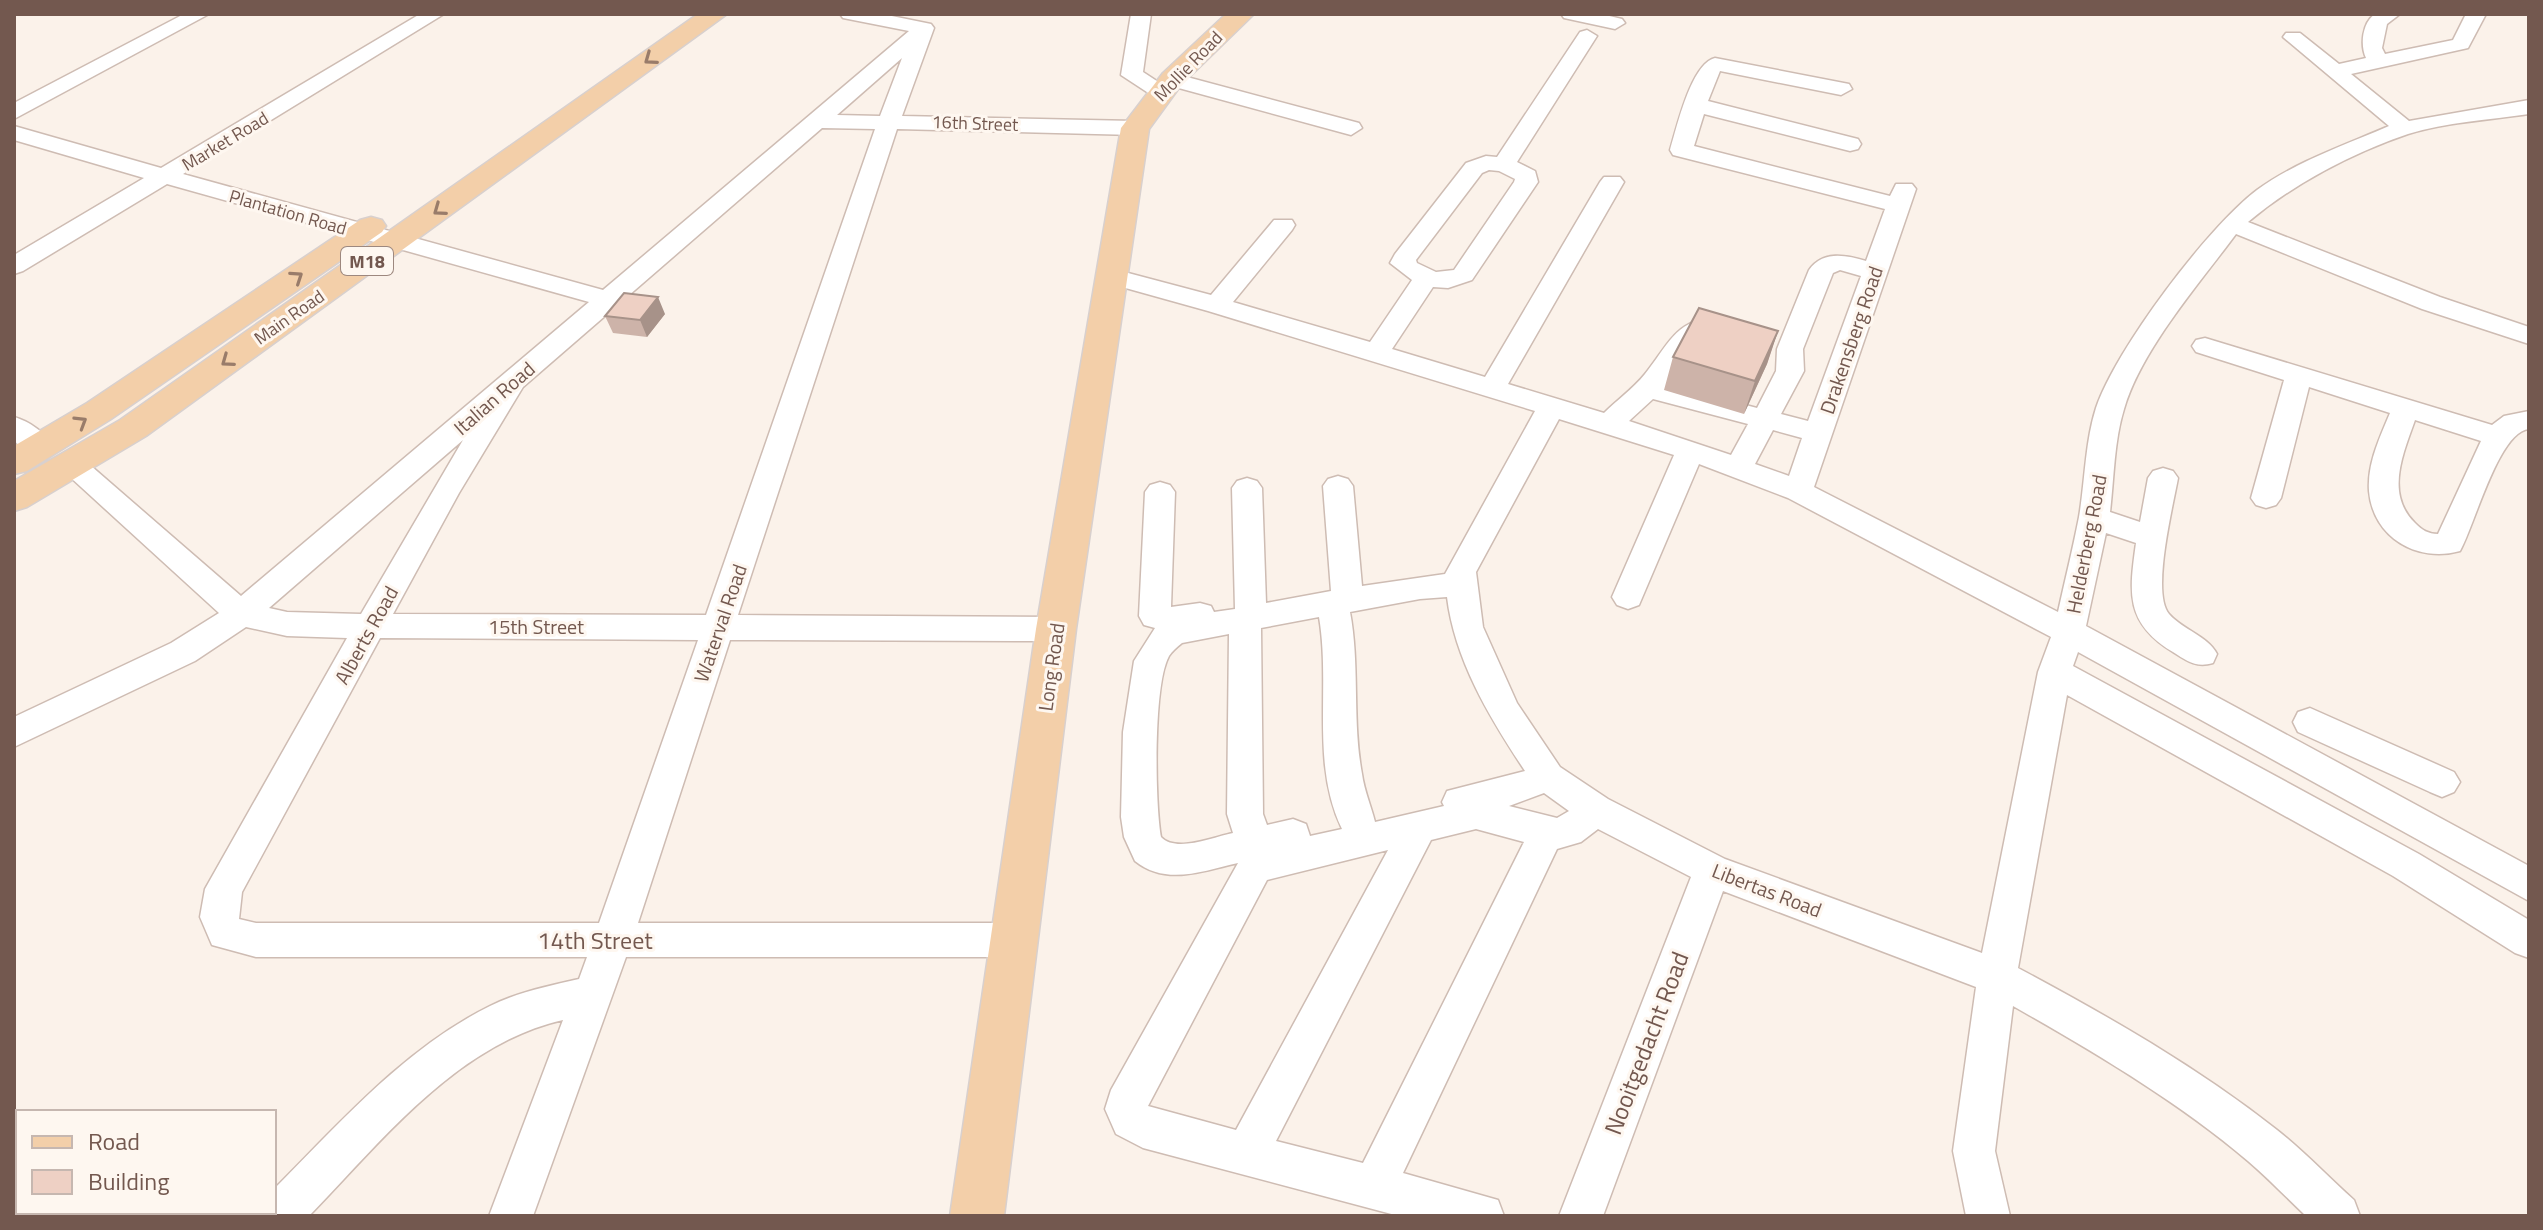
<svg xmlns="http://www.w3.org/2000/svg" width="2543" height="1230" viewBox="0 0 2543 1230" font-family="'Titillium Web',sans-serif">
  <style>
    .lines { fill: none; stroke-linecap: round; stroke-linejoin: round }
    .minor-casing { stroke: #cebcb3; stroke-width: 3 }
    .major-casing { stroke: #d8d0ce; stroke-width: 3 }
    .minor { fill: #fff; fill-rule: evenodd }
    .major { fill: #f3cfa9; fill-rule: evenodd }
    .wall { fill: #cdb3a9 }
    .shaded-wall { fill: #a79289 }
    .building { fill: #eed0c4; stroke: #a79289; stroke-width: 2 }
    .oneway { stroke: #997c6a }
    .labels { text-anchor: middle; dominant-baseline: central; stroke-width: 6; stroke-linejoin: round; paint-order: stroke }
    .far-street-label { font-size: 18px; fill: #73584f; stroke: #fef7f0 }
    .shield { fill: #fef7f0; stroke: #9d887f; stroke-width: 2 }
    .shield-label { font-size: 18px; font-weight: bold; fill: #73584f }
    .street-label { font-size: 20px; fill: #73584f; stroke: #fef7f0 }
    .near-street-label { font-size: 24px; fill: #73584f; stroke: #fef7f0 }
  </style>
  <rect width="100%" height="100%" fill="#fbf2ea"/>
  <g class="lines">
    <defs>
      <path id="minor" d="M184 14H209L14 119V103Z
        M420 14H444L183 174 603 290 909 31 843 18 840 14H882L931 24 934 28 902 116 1135 121 1146 128 1135 135 897 129 738 615 1056 617 1067 620 1072 629 1067 638 1056 641 730 640 638 923H1013L1027 928 1032 940 1027 952 1013 957H626L533 1216H489L563 1020C457 1044 382 1141 309 1216H256L258 1212H274V1189C340 1123 405 1048 490 1006 518 992 549 986 579 979L587 957H256L212 945 200 917 205 889 347 638 287 636 246 627 195 661 14 747V717L171 643 219 613 58 466 63 459 73 456 83 459 241 596 589 302 167 184 23 271 14 274V255L144 178 14 140V126L161 168ZM902 58 880 116 837 115ZM822 128 875 129 706 615 393 614 459 493 523 387ZM463 440 361 614 287 612 269 608ZM380 638 698 640 599 923H256L239 919 242 892Z
        M1131 14H1151L1143 72 1172 91 1169 96H1153L1121 75Z
        M1561 14H1601L1622 19 1625 23 1615 29 1564 18Z
        M2375 14H2400L2387 24 2382 48 2385 54 2453 40 2466 14H2486L2468 48 2351 74 2409 121 2529 100V114C2490 120 2446 122 2408 134 2352 153 2293 184 2248 222L2440 297 2529 327V344L2422 309 2236 234C2199 284 2141 350 2124 409 2114 441 2114 479 2110 512L2140 522 2148 478 2153 471 2163 468 2173 471 2178 478C2173 506 2151 593 2169 614 2183 630 2208 636 2217 654L2213 663C2196 668 2187 661 2173 652 2125 623 2129 593 2136 543L2106 533 2086 626 2529 866V901L2078 652 2073 666 2419 854 2529 920V958L2515 953 2393 876 2067 695 2018 968C2108 1016 2197 1067 2277 1130 2304 1151 2328 1177 2354 1200L2360 1216H2306C2287 1198 2268 1178 2248 1161 2177 1101 2094 1052 2013 1006L1995 1151 2010 1216H1966L1953 1151 1976 987 1723 891 1603 1216H1559L1691 877 1598 829 1581 842 1557 849 1403 1173 1498 1200 1504 1216H1399L1143 1148 1116 1134 1105 1109 1111 1090 1238 863C1203 871 1166 886 1135 861L1124 837 1121 817 1123 732 1134 661 1155 628 1144 625 1139 616 1145 492 1150 485 1160 482 1170 485 1175 492 1171 607 1200 603 1211 606 1214 612 1235 609 1232 488 1237 481 1247 478 1257 481 1262 488 1266 603 1331 591 1323 486 1328 479 1338 476 1348 479 1353 486 1362 586 1445 574 1535 411 1208 311 1104 282 1100 277 1104 272 1113 269 1211 295 1274 220H1292L1295 225 1292 230 1233 302 1370 342 1412 280 1390 263 1395 254 1466 163 1486 156 1497 157 1580 32 1587 30 1597 36 1517 162 1535 171 1538 182 1472 280 1448 288 1433 287 1392 349 1485 377 1600 182 1604 177H1620L1624 182 1508 384 1604 413C1617 400 1633 389 1645 374 1670 343 1680 310 1728 322L1732 328 1728 334 1708 335 1698 341 1666 384 1757 408 1776 371 1777 349 1809 270C1823 250 1846 255 1866 261L1885 209 1673 155 1670 150C1677 127 1691 64 1715 58L1849 84 1852 89 1841 95 1720 71 1708 101 1858 139 1861 144 1858 149 1850 151 1704 114 1694 146 1890 196 1896 184H1912L1916 189 1814 487 2058 612C2065 580 2073 548 2079 517 2085 482 2085 442 2096 408 2116 349 2207 228 2257 190 2295 162 2345 145 2389 126L2283 37 2286 33H2300L2339 64 2366 58C2360 45 2362 23 2375 14ZM1489 170 1499 171 1515 179 1514 182 1454 270 1436 272 1417 263 1416 260 1482 173ZM1840 270 1861 276 1808 421 1781 414 1804 371 1803 349 1833 273ZM1653 399 1748 424 1731 455 1629 421ZM1559 419 1674 455 1612 597 1617 605 1628 609 1639 605 1699 464 1788 498 2051 637 2038 672 1982 953 1725 859 1608 799 1560 767 1517 703 1483 627 1476 572ZM1773 430 1802 438 1789 476 1755 464ZM1447 597C1455 661 1490 718 1525 771L1447 791 1442 802 1444 806 1375 822C1371 806 1364 790 1362 774 1352 720 1360 665 1350 612L1420 599ZM1319 617C1331 687 1310 763 1342 829L1310 836 1306 824 1293 819 1267 825 1263 814 1261 628ZM1229 634 1227 814 1233 833C1213 837 1176 853 1161 837 1155 803 1153 685 1169 656 1172 651 1177 647 1182 643ZM1544 793 1569 811 1557 818 1509 806ZM1476 829 1524 842 1363 1163 1276 1141 1431 840ZM1388 850 1236 1130 1148 1106 1267 880Z
        M1172 73 1359 123 1362 128 1351 135 1164 84 1161 79Z
        M2205 338 2492 425 2504 416 2529 411V429C2499 431 2475 524 2460 551 2418 563 2373 538 2369 491 2367 464 2380 437 2390 413L2309 387 2281 498 2276 505 2266 508 2256 505 2251 498 2284 380 2196 352 2192 346 2196 340ZM2415 420 2481 441 2438 534C2428 534 2422 530 2415 523 2385 494 2403 454 2415 420Z
        M14 417C29 421 47 434 55 447L51 454C35 458 27 451 14 441Z
        M2310 708 2454 772 2460 782 2454 792 2442 797 2430 792 2298 732 2293 722 2298 712Z"/>
      <path id="major" d="M698 14H727L146 436 27 507 14 511V481L120 420Z
        M1226 14H1254L1181 85 1149 129 1076 629 1004 1216H950L1036 629 1121 128 1163 73Z
        M371 217 382 220 386 226 382 232 111 419 27 471 14 474V446L87 403 360 220Z"/>
    </defs>
    <use href="#minor" class="minor-casing"/>
    <use href="#major" class="major-casing"/>
    <use href="#minor" class="minor"/>
    <use href="#major" class="major"/>
  </g>
  <path class="wall" d="M665 314 647 337 613 333 605 316Z
    M1778 331 1767 364 1744 414 1664 390 1673 357Z"/>
  <path class="shaded-wall" d="M658 297 665 314 647 337 640 320Z
    M1778 331 1767 364 1744 414 1755 381Z"/>
  <path class="building" d="M624 293 658 297 640 320 605 316Z
    M1699 308 1778 331 1755 381 1673 357Z"/>
  <defs><path id="oneway-chevron" d="M-2-3.5L2.5 0L-2 3.5" fill="none" stroke-width="1.6" stroke-linecap="round" stroke-linejoin="round" transform="scale(2)"/></defs>
  <g class="oneway">
    <use href="#oneway-chevron" transform="translate(650 59) rotate(144)"/>
    <use href="#oneway-chevron" transform="translate(439 210) rotate(144)"/>
    <use href="#oneway-chevron" transform="translate(297 277) rotate(-34)"/>
    <use href="#oneway-chevron" transform="translate(227 361) rotate(144)"/>
    <use href="#oneway-chevron" transform="translate(81 422) rotate(-32)"/>
  </g>
  <g class="labels">
    <g class="far-street-label">
      <text transform="translate(1188 66) rotate(-46)">Mollie Road</text>
      <text transform="translate(975 123) rotate(2)">16th Street</text>
      <text transform="translate(225 141) rotate(-31)">Market Road</text>
      <text transform="translate(288 212) rotate(16)">Plantation Road</text>
      <text transform="translate(289 317) rotate(-35)">Main Road</text>
    </g>
    <rect class="shield" x="341" y="247" width="52" height="28" rx="6"/>
    <g class="shield-label">
      <text x="367" y="261">M18</text>
    </g>
    <g class="street-label">
      <text transform="translate(1851 340) rotate(-71)">Drakensberg Road</text>
      <text transform="translate(494 398) rotate(-41)">Italian Road</text>
      <text transform="translate(2086 544) rotate(-79)">Helderberg Road</text>
      <text transform="translate(720 623) rotate(-71)">Waterval Road</text>
      <text x="536" y="626">15th Street</text>
      <text transform="translate(366 635) rotate(-61)">Alberts Road</text>
      <text transform="translate(1051 667) rotate(-82)">Long Road</text>
      <text transform="translate(1767 890) rotate(21)">Libertas Road</text>
    </g>
    <g class="near-street-label">
      <text x="595" y="940">14th Street</text>
      <text transform="translate(1646 1043) rotate(-69)">Nooitgedacht Road</text>
    </g>
  </g>
  <rect width="2543" height="1230" fill="none" stroke="#73584f" stroke-width="32"/>
  <rect x="16" y="1110" width="260" height="104" fill="#fef7f0" stroke="#c6b7b0" stroke-width="2"/>
  <rect x="32" y="1136" width="40" height="12" fill="#f3cfa9" stroke="#c6b7b0" stroke-width="2"/>
  <text x="88" y="1150" font-size="24" fill="#73584f">Road</text>
  <rect x="32" y="1170" width="40" height="24" fill="#eed0c4" stroke="#c6b7b0" stroke-width="2"/>
  <text x="88" y="1190" font-size="24" fill="#73584f">Building</text>
</svg>
